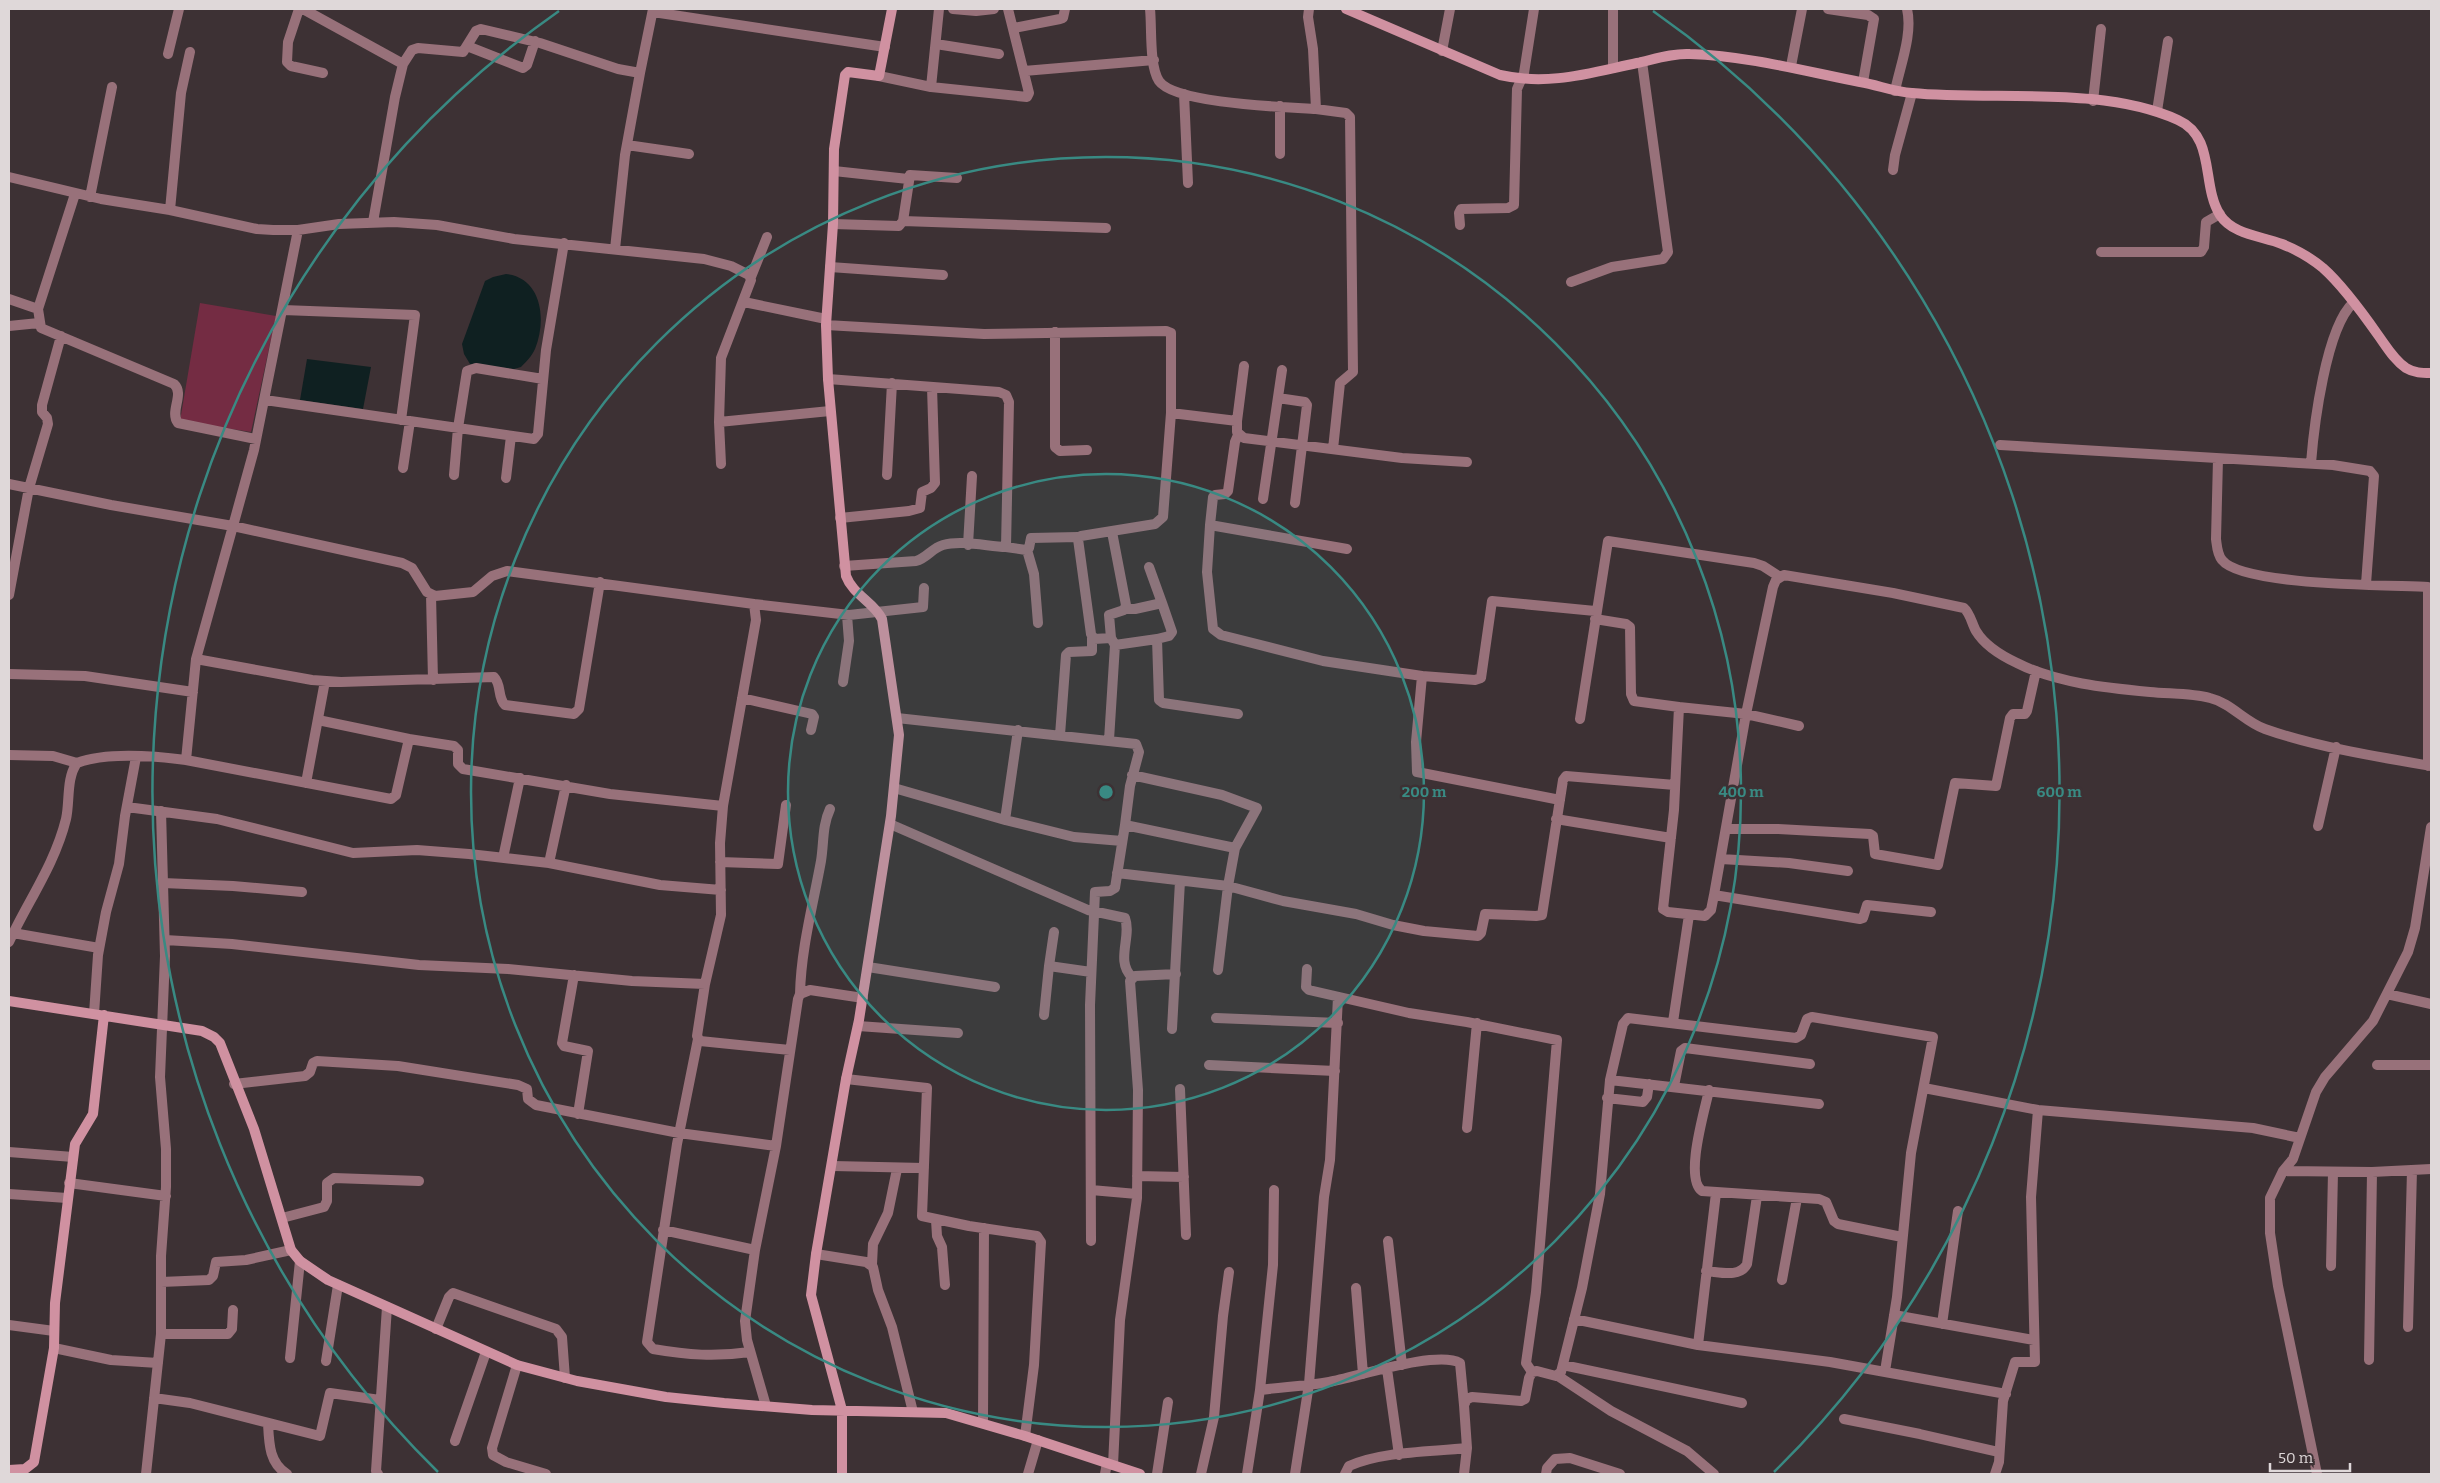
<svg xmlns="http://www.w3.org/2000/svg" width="2440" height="1483" viewBox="0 0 2440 1483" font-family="Bitter,serif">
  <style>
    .green { fill: #742c43 }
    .water { fill: #0f2021 }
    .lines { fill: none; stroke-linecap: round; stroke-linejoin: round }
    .street { stroke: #98717a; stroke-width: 10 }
    .secondary { stroke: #d091a1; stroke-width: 10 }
    .ring { fill: none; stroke: #398a83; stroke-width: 2.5 }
    .centre { fill: #398a83; stroke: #3d3134; stroke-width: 2.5 }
    .ring-label { font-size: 15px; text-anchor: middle; font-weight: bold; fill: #398a83; stroke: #3d3134; stroke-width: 5; stroke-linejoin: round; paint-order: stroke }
  </style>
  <rect width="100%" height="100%" fill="#3d3134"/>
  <path class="green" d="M200 303 276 316 251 432 180 421Z"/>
  <path class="water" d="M506 274C542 278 547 320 535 349 532 356 526 362 521 367L514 369 470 364 464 354 462 344 485 281 493 277Z
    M307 359 371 367 363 409 300 400Z"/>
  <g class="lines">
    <path class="street" d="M299 9 288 42 287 62 291 66 323 73
      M303 9 403 64 395 97 373 222
      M939 9 931 87 1027 97 1029 93 1008 9
      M953 9 976 11 994 9
      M1150 9C1152 27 1149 66 1159 81 1175 104 1286 107 1316 109
      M1309 9 1308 17 1313 49 1316 109 1346 113 1350 117 1353 372 1340 383 1333 449
      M1828 9 1868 15 1874 19 1863 82
      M653 12 885 47
      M1014 28 1060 19 1063 18 1065 9
      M936 44 999 54
      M467 46 523 68 527 65 535 41
      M1442 51 1450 9
      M190 52 181 93 170 210 257 229 273 230H298L339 224 394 222 437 225 514 239 704 259 731 266 749 275 751 280 721 358 719 422
      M168 54 179 9
      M403 64 412 50 418 48 463 52 476 31 481 29 540 43 618 69 640 73 653 9
      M1791 66 1802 9
      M1613 68V9
      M1024 71 1154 60
      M879 76 931 87
      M1895 91C1900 66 1913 34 1907 9
      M1184 94 1188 183
      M2093 101 2101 29
      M2157 111 2168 41
      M627 145 689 154
      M1280 154V106
      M1893 170 1895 155 1912 93
      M834 171 908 179
      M9 177 101 199 170 210
      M90 197 112 87
      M903 221 1106 228
      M833 224 899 226 903 221 910 175 957 178
      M1460 225 1459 213 1461 209 1508 208 1514 205 1517 89 1524 73 1534 9
      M615 249 625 155 640 73
      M2101 252H2201L2204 247 2206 222 2220 214
      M830 267 943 275
      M751 277 767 237
      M1571 282 1612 267 1663 259 1668 252 1642 62
      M9 299 38 309 41 328 174 384C185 394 169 412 178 423L256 439
      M744 302 826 319
      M38 309 75 194
      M283 310 415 315 401 420
      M826 325 984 334 1166 331 1171 333V413L1163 517 1155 524 1081 536 1078 539 1091 634 1094 639 1111 638 1115 645 1109 740
      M9 326 39 323
      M1055 332V447L1060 451 1087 450
      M828 379 999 392 1006 395 1009 402 1006 547C986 546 961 540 943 545 932 548 927 558 916 561L844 566
      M1278 398 1305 402 1307 405 1295 503
      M265 400 534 439 538 434 546 350 564 243
      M1171 413 1237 421V432L1244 438 1402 458 1467 462
      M1237 421 1244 366
      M2000 445 2333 465 2370 471 2374 476 2366 584
      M2218 459 2216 539C2217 546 2217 554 2222 560 2242 586 2392 585 2428 587V766
      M2311 463C2314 425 2326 328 2353 303
      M721 464 719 422 830 411
      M403 468 410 421
      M454 475 458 428 467 371 476 368 543 379
      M887 475 892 383
      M506 478 511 436
      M9 484 111 505 233 526 254 450 298 230
      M1263 499 1282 370
      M840 518 909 511 920 508 922 492 931 488 935 483 932 387
      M1210 525 1213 497 1215 495 1225 494 1228 491 1235 442 1238 435
      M968 545 972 476
      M1006 547 1026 550 1029 548 1031 538 1078 537
      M1347 549 1210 525 1207 572 1213 629 1221 635 1323 661 1422 676 1416 742 1417 772 1560 800
      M1027 550 1034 574 1038 623
      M9 595 29 488 48 424 47 418 42 412V405L61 336
      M431 595 433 680
      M1162 603 1172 632 1169 636 1157 639 1159 700 1163 703 1238 714
      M1125 609H1135L1162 603 1149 567
      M1595 619 1626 624 1630 627 1631 694 1634 701 1679 707
      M1111 638 1109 615 1124 610 1126 605 1112 532
      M1115 645 1157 639
      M196 659 312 680 341 682 494 677C502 685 497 697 505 705L574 714 579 709 600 582
      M9 674 85 676 193 692
      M1422 676 1475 680 1481 678 1492 601 1595 611
      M843 682 849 641 847 615
      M742 698 812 714 814 717 811 730
      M897 718 1136 744 1139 752 1130 786 1125 825
      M1580 719 1608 541 1754 563 1763 566 1780 577
      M318 720 409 739
      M1799 726 1746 714 1679 707 1674 810 1663 909 1668 912 1705 916 1711 910 1714 895 1860 919 1863 918 1867 905 1931 912
      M1018 730 1005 820 1074 837 1122 841
      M1060 735 1066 655 1069 652 1092 651V638
      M9 755 53 756 77 763
      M186 760 391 799 396 795 409 739 454 746 458 750V764L463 769 610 794 723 806
      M1132 775 1222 795 1257 808 1235 848 1228 886 1283 901 1356 914 1393 925 1424 931 1478 936 1481 933 1485 914 1536 916 1542 915 1563 780 1566 776 1675 785
      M306 783 325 681
      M894 788 1005 820
      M127 807 217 819 353 853 417 850 469 854 549 863 660 885 721 890
      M1556 819 1671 838
      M890 824 1088 910 1125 918C1132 937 1115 961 1132 977
      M2318 826 2336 747
      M1727 829H1778L1870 834 1873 836 1875 854 1938 865 1955 783 1996 786 2010 718 2013 714H2025L2027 711 2036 671
      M503 858 520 778
      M1721 859 1789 863 1848 871
      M720 862 778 864 786 805
      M549 863 566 785
      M1117 873 1228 886 1218 970
      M163 883 233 886 302 892
      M1714 895 1746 714 1773 587 1776 580 1784 575 1893 593 1964 608C1970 613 1972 624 1976 631 1985 646 2002 656 2017 663 2056 683 2107 688 2150 692 2169 694 2191 693 2210 698 2231 703 2245 722 2265 729 2316 747 2378 757 2431 766
      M13 933 99 948
      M165 940 232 944 419 965 508 969 632 981 705 984
      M9 942C28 901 55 864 66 819 70 802 66 778 77 763 106 752 155 756 186 760L196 659 233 526 402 563 412 568 427 592 435 596 473 592 492 576 507 571 754 604
      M1049 966 1054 932
      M868 967 995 987
      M1307 969 1306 987 1309 990 1409 1013 1467 1022 1557 1040 1536 1292 1526 1363 1532 1372
      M574 975 562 1043 564 1046 588 1051 578 1114
      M800 994C801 949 813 905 821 861 824 843 822 826 830 809
      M2387 994 2431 1004
      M94 1014 98 955 106 912 119 864 125 816 136 757
      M1044 1015 1049 966 1091 972
      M1216 1018 1338 1023
      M1673 1022 1689 915
      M858 1026 958 1033
      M1172 1029 1180 881
      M698 1039 677 1144 647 1342 653 1349C688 1355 715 1357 750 1352
      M790 1050 700 1041 697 1036 705 984 721 915 720 843 723 806 756 620 754 604 849 615 923 607 924 588
      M1209 1065 1335 1071
      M2377 1065H2431
      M846 1079 927 1088 922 1216 969 1226 1037 1236 1041 1242 1034 1365 1025 1436
      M1610 1080 1819 1104
      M234 1084 305 1076 310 1072 313 1063 317 1061 398 1066 518 1085 527 1089 528 1099 536 1105 679 1133 776 1146
      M1674 1086 1681 1051 1685 1048 1810 1064
      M1924 1088 2038 1110 2253 1128 2300 1138
      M1180 1089 1186 1235
      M1709 1090C1705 1110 1684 1178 1702 1191L1819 1199 1826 1202 1834 1221 1838 1224 1902 1237
      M1607 1098 1643 1102 1647 1097 1649 1084
      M1467 1128 1477 1023
      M9 1152 73 1157
      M833 1166 924 1168
      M2283 1171 2372 1172 2431 1169
      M1137 1176 1184 1177
      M69 1183 166 1196
      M1091 1190 1137 1194
      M9 1194 67 1198
      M282 1218 324 1207 327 1201V1183L334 1178 419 1181
      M936 1220 937 1236 942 1247 945 1285
      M663 1230 755 1250
      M1091 1241 1090 1005 1095 892 1110 891 1115 888 1125 825 1235 848
      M1388 1241 1402 1365
      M816 1254 866 1262 873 1267 878 1290 892 1327 913 1412
      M872 1264 873 1244 888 1213 897 1169
      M2331 1266 2333 1172
      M1706 1271C1720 1272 1740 1278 1747 1264L1757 1196
      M1782 1280 1797 1198
      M161 1282 209 1280 213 1276 216 1262 246 1260 291 1250
      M1356 1288 1363 1374
      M1894 1315 2034 1340
      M1574 1319 1698 1345 1830 1362 2006 1394
      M1942 1324 1958 1211
      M9 1325 54 1331
      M2408 1327 2412 1170
      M436 1329 449 1297 453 1293 556 1329 562 1337 565 1378
      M161 1334H228L232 1329 233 1310
      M1698 1345 1716 1193
      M54 1348 111 1360 158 1363
      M290 1358 300 1261
      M2369 1360 2372 1172
      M326 1361 338 1285
      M517 1365 492 1448 493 1455 506 1462 546 1474
      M1563 1365 1742 1403
      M1387 1369 1399 1455
      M1558 1376 1611 1411 1687 1451 1714 1474
      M1260 1390C1283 1387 1306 1386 1329 1382 1357 1377 1437 1350 1460 1363L1464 1405
      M154 1398 190 1403 320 1436 330 1393 380 1400
      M766 1406 747 1340 745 1321 755 1250 776 1146 798 999 800 994 810 990 863 998
      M1844 1419 1920 1434 1999 1452
      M268 1423C269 1443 269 1463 287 1474
      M983 1423 984 1228
      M455 1441 486 1352
      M1113 1465 1120 1320 1137 1198 1138 1090 1130 981 1135 976 1176 974
      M146 1474 161 1334V1256L166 1187V1149L160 1077 165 956 161 811
      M378 1474 376 1471 387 1307
      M1028 1474 1038 1440
      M1105 1474 1107 1463
      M1157 1474 1168 1402
      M1201 1474 1214 1417 1223 1316 1229 1272
      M1247 1474 1260 1390 1273 1265 1274 1190
      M1295 1474 1309 1384 1324 1197 1330 1160 1338 997
      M1345 1474 1349 1466C1382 1451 1431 1452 1467 1448
      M1464 1474 1467 1448 1464 1405 1467 1399 1472 1397 1521 1401 1525 1399 1529 1378 1532 1372 1537 1371 1556 1376 1561 1372 1582 1288 1600 1194 1610 1080 1623 1024 1628 1018 1796 1038 1801 1035 1807 1019 1812 1017 1933 1037 1911 1153 1897 1297 1885 1371
      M1546 1474 1547 1468 1555 1459 1570 1458 1620 1474
      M1995 1474 1999 1462 2003 1401 2015 1362H2035L2031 1197 2038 1110
      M2317 1474 2278 1286 2270 1233V1198L2283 1171 2293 1159 2316 1092 2325 1077 2373 1021 2408 952 2415 928 2431 827"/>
    <path class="secondary" d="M1346 9 1500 75C1549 86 1589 73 1637 63 1655 59 1673 53 1690 54 1748 56 1804 71 1860 82 1878 85 1894 92 1912 93 1995 101 2101 85 2178 120 2216 137 2201 185 2220 215 2233 235 2262 236 2282 244 2297 250 2311 258 2323 268 2341 284 2364 315 2378 335 2386 346 2394 360 2406 368 2414 373 2422 373 2431 373
      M9 1001 202 1031 214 1037 220 1043 254 1129 291 1250 300 1261 328 1280 517 1365 577 1381 666 1397 724 1403 812 1410 946 1413 1025 1436 1140 1474
      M9 1470 25 1469 34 1462 54 1348 55 1303 75 1144 93 1114 104 1015
      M842 1474V1410L811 1295 816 1254 846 1079 859 1020 891 816 899 735 882 619C874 602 853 595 846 576L828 379 826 325 833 224 834 149 845 75 848 72 879 76 892 9"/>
  </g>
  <circle cx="1106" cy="792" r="318" fill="#398a83" fill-opacity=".12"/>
  <g class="ring">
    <circle cx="1106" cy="792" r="318"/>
    <circle cx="1106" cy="792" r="635"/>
    <path d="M438 1472A953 953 0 0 1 559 11M1653 11A953 953 0 0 1 1774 1472"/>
  </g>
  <circle cx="1106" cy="792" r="8" class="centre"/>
  <g class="ring-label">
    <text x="1424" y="797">200 m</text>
    <text x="1741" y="797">400 m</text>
    <text x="2059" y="797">600 m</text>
  </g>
  <rect width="2440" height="1483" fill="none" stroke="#dfd8d9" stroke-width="20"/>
  <path d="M2270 1463v8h80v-8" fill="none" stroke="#dfd8d9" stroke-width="2.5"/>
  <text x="2278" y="1463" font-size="15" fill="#dfd8d9" stroke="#3d3134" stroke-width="4" paint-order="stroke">50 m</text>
</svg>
